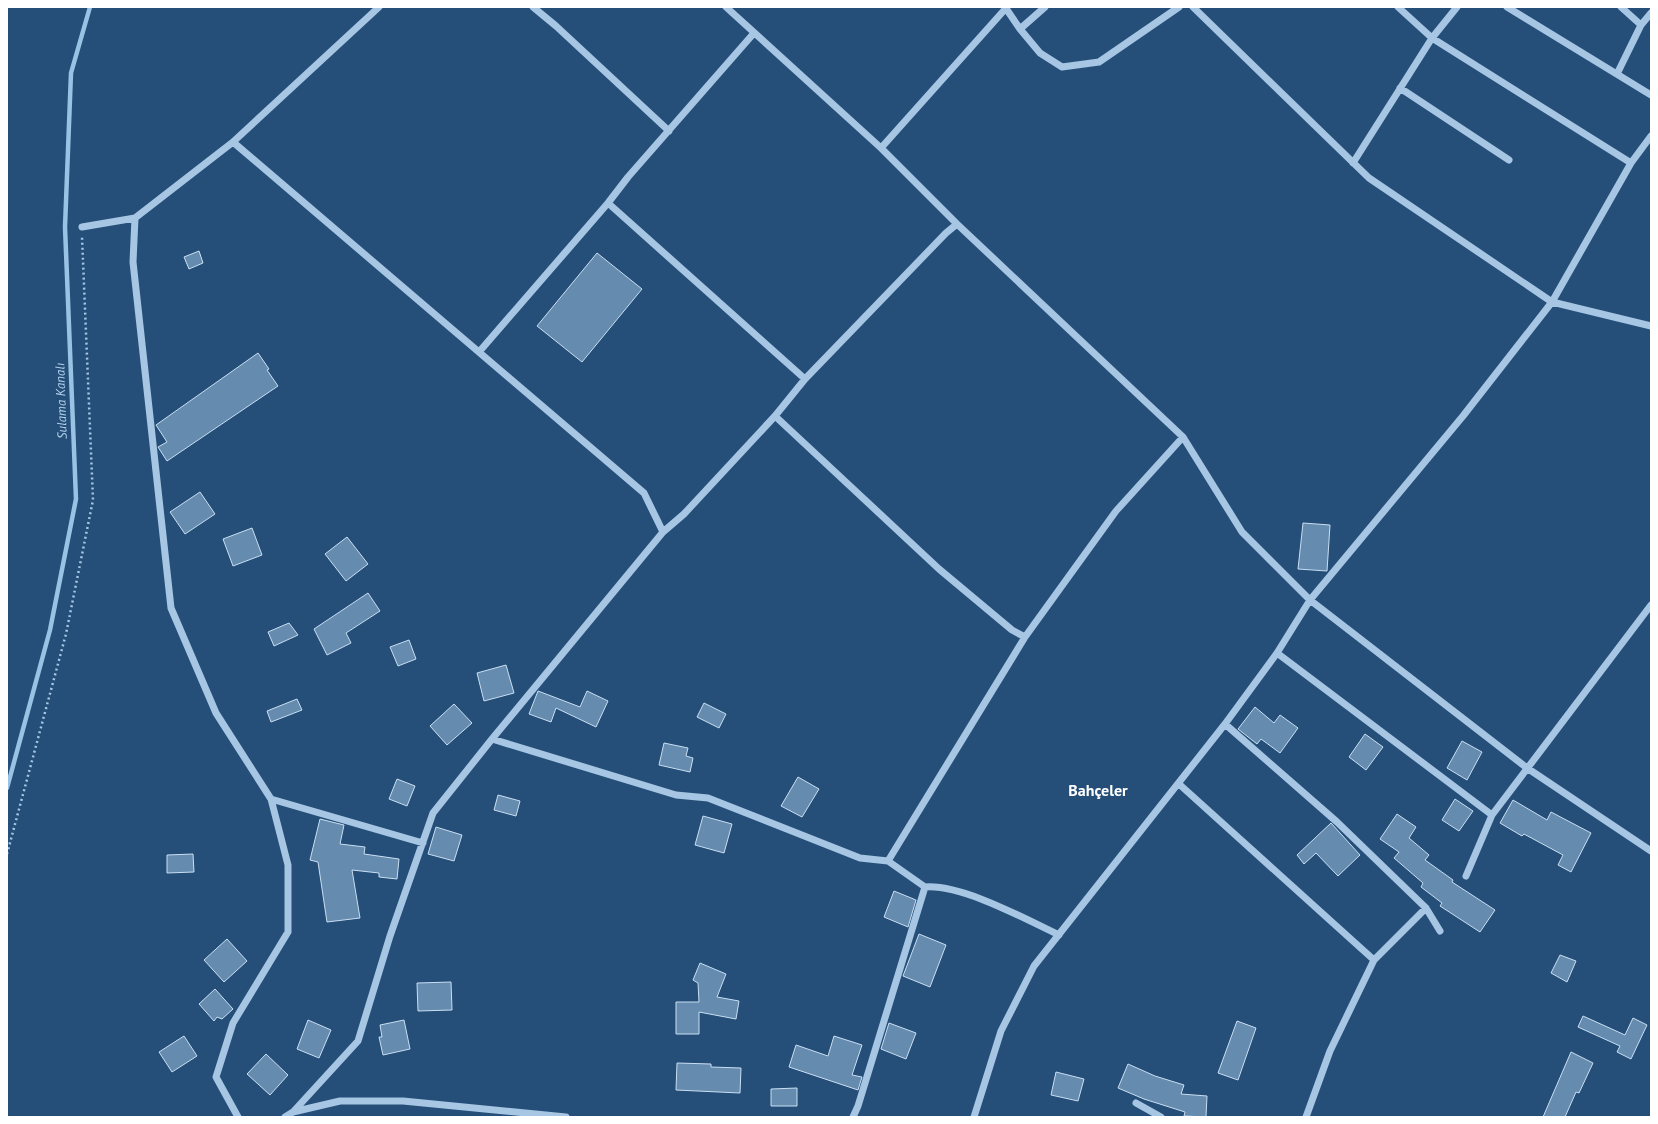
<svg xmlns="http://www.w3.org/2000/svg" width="1658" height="1124" viewBox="0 0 1658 1124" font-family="'PT Sans',sans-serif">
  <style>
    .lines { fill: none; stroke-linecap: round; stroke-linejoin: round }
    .stream { stroke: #9ac2e4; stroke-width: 4.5 }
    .building { fill: #658bae; stroke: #c9dff3 }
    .path { stroke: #a6c6e3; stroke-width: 2.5; stroke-dasharray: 2 3; stroke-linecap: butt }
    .minor { stroke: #a6c6e3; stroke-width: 7 }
    .labels { text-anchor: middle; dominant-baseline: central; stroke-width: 3; stroke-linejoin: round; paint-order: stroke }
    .water-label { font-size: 13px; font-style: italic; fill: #b1d0eb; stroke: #254f78 }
    .district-label { font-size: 16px; font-weight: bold; fill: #fff; stroke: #254f78 }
  </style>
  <rect width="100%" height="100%" fill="#254f78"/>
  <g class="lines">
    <path class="stream" d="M7 788 50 630 76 499 65 227 71 73 90 7"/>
  </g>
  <path class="building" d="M199 251 203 263 189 269 184 257Z
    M597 253 642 289 582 362 537 326Z
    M258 353 269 369 267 370 278 386 167 461 158 447 167 442 156 425Z
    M200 492 215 514 185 534 170 512Z
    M1303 523 1330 525 1327 571 1298 569Z
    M252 528 262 555 233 566 223 539Z
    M347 537 368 564 346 581 325 554Z
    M368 593 380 611 346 633 351 643 327 655 314 629Z
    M289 623 298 635 274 646 268 632Z
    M409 640 416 659 398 666 390 647Z
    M506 665 514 693 484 701 477 673Z
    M538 691 580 707 587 691 608 701 596 727 556 708 551 722 529 714Z
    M297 699 302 710 271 722 267 711Z
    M704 703 726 714 719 728 697 717Z
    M454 704 472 723 447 745 430 726Z
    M1255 707 1274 723 1280 715 1298 728 1280 753 1261 739 1257 744 1238 729Z
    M1365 734 1383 747 1366 770 1349 757Z
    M1462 741 1482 752 1467 780 1447 768Z
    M664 743 688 748 686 756 693 758 690 772 659 765Z
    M798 777 819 789 802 817 781 806Z
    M397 779 415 786 407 806 389 799Z
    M498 795 520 801 516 816 494 810Z
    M1455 799 1473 811 1459 831 1442 820Z
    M1513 800 1547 820 1551 812 1591 833 1571 872 1558 865 1563 855 1524 834 1522 836 1500 823Z
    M1397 814 1416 827 1409 838 1429 855 1425 860 1453 880 1452 882 1495 910 1480 932 1440 906 1442 903 1421 887 1423 883 1394 858 1399 852 1380 839Z
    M703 816 732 824 724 853 695 845Z
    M320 819 344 825 340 844 365 847 364 854 399 859 397 879 379 877V873L352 870 360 918 327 922 318 862 310 860Z
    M1331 823 1360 855 1338 876 1316 853 1304 864 1297 855Z
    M436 827 462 835 454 861 428 854Z
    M193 854 194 872 167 873V855Z
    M894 891 916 900 908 927 884 917Z
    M919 934 946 945 930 987 903 976Z
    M227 939 247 961 224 982 204 960Z
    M1560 955 1576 961 1567 982 1551 973Z
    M700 963 726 974 717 997 739 1001 736 1019 699 1012V1034H676V1002H699L698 983 693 980Z
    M451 982 452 1010 418 1011 417 983Z
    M215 989 233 1009 222 1019 217 1017 214 1021 199 1004Z
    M1583 1016 1625 1035 1633 1018 1647 1025 1631 1059 1617 1052 1620 1046 1578 1027Z
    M308 1020 331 1030 319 1058 297 1049Z
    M404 1020 410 1049 383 1055 379 1037H382L380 1025Z
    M1237 1021 1256 1028 1238 1080 1218 1073Z
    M889 1023 916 1033 906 1059 881 1049Z
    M184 1036 197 1056 172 1072 159 1052Z
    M834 1036 862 1045 852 1075 862 1077 858 1090 789 1067 796 1045 828 1056Z
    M1571 1052 1593 1063 1579 1093 1576 1092 1565 1117H1543Z
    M266 1054 288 1075 270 1095 247 1074Z
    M677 1063 711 1064V1067L741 1068 740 1093 676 1090Z
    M1128 1064 1155 1076 1184 1085 1181 1094 1207 1096 1206 1117 1184 1116 1185 1112 1144 1099 1118 1088Z
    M1056 1072 1084 1079 1078 1101 1051 1095Z
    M797 1088V1106H771V1089Z"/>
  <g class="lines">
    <path class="path" d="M7 854 66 634 93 500 82 237"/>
    <path class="minor" d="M533 7 556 26 669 131
      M726 7 881 148 957 224 1183 437 1242 532 1310 600 1527 768 1651 851
      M1005 7 1020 29 1040 53 1062 67 1099 62 1179 7
      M1193 7 1369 178 1552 302 1651 326
      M1398 7 1432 38 1631 163
      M1507 7 1651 95
      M1621 7 1641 25
      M1020 29 1045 7
      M1617 74 1641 25 1651 13
      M1400 88 1509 160
      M233 142 644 493 663 532 492 739
      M881 148 1007 7
      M1353 163 1432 38 1457 7
      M608 203 805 379
      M135 218 133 262 171 608 216 713 271 799 288 865V932L233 1023 216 1077 238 1117
      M82 227 135 218 233 142 379 7
      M479 352 608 203 628 177 754 33
      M775 416 939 569 1012 630 1025 637
      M663 532 684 514 775 416 805 379 946 233 957 224
      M1277 653 1492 815 1466 876
      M1225 724 1337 822 1426 908 1440 931
      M1179 784 1374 960
      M271 799 423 843
      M1492 815 1651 605
      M888 861 1025 637 1116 511 1183 437
      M1136 1103 1161 1117
      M293 1112 358 1041 390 936 433 813 492 739 676 795 708 798 860 858 888 861 925 887C962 884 1025 919 1059 935
      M285 1117 293 1112 340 1101H403L566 1117
      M853 1117 858 1106 925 887
      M974 1117 1001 1031 1034 966 1225 724 1277 653 1310 600 1463 416 1552 302 1631 163 1651 136
      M1306 1117 1330 1051 1374 960 1426 908"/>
  </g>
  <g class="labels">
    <g class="water-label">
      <text transform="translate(61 401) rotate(-92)">Sulama Kanalı</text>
    </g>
    <g class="district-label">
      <text x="1098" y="790">Bahçeler</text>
    </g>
  </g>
  <rect width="1658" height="1124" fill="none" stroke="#ffffff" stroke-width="16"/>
</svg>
